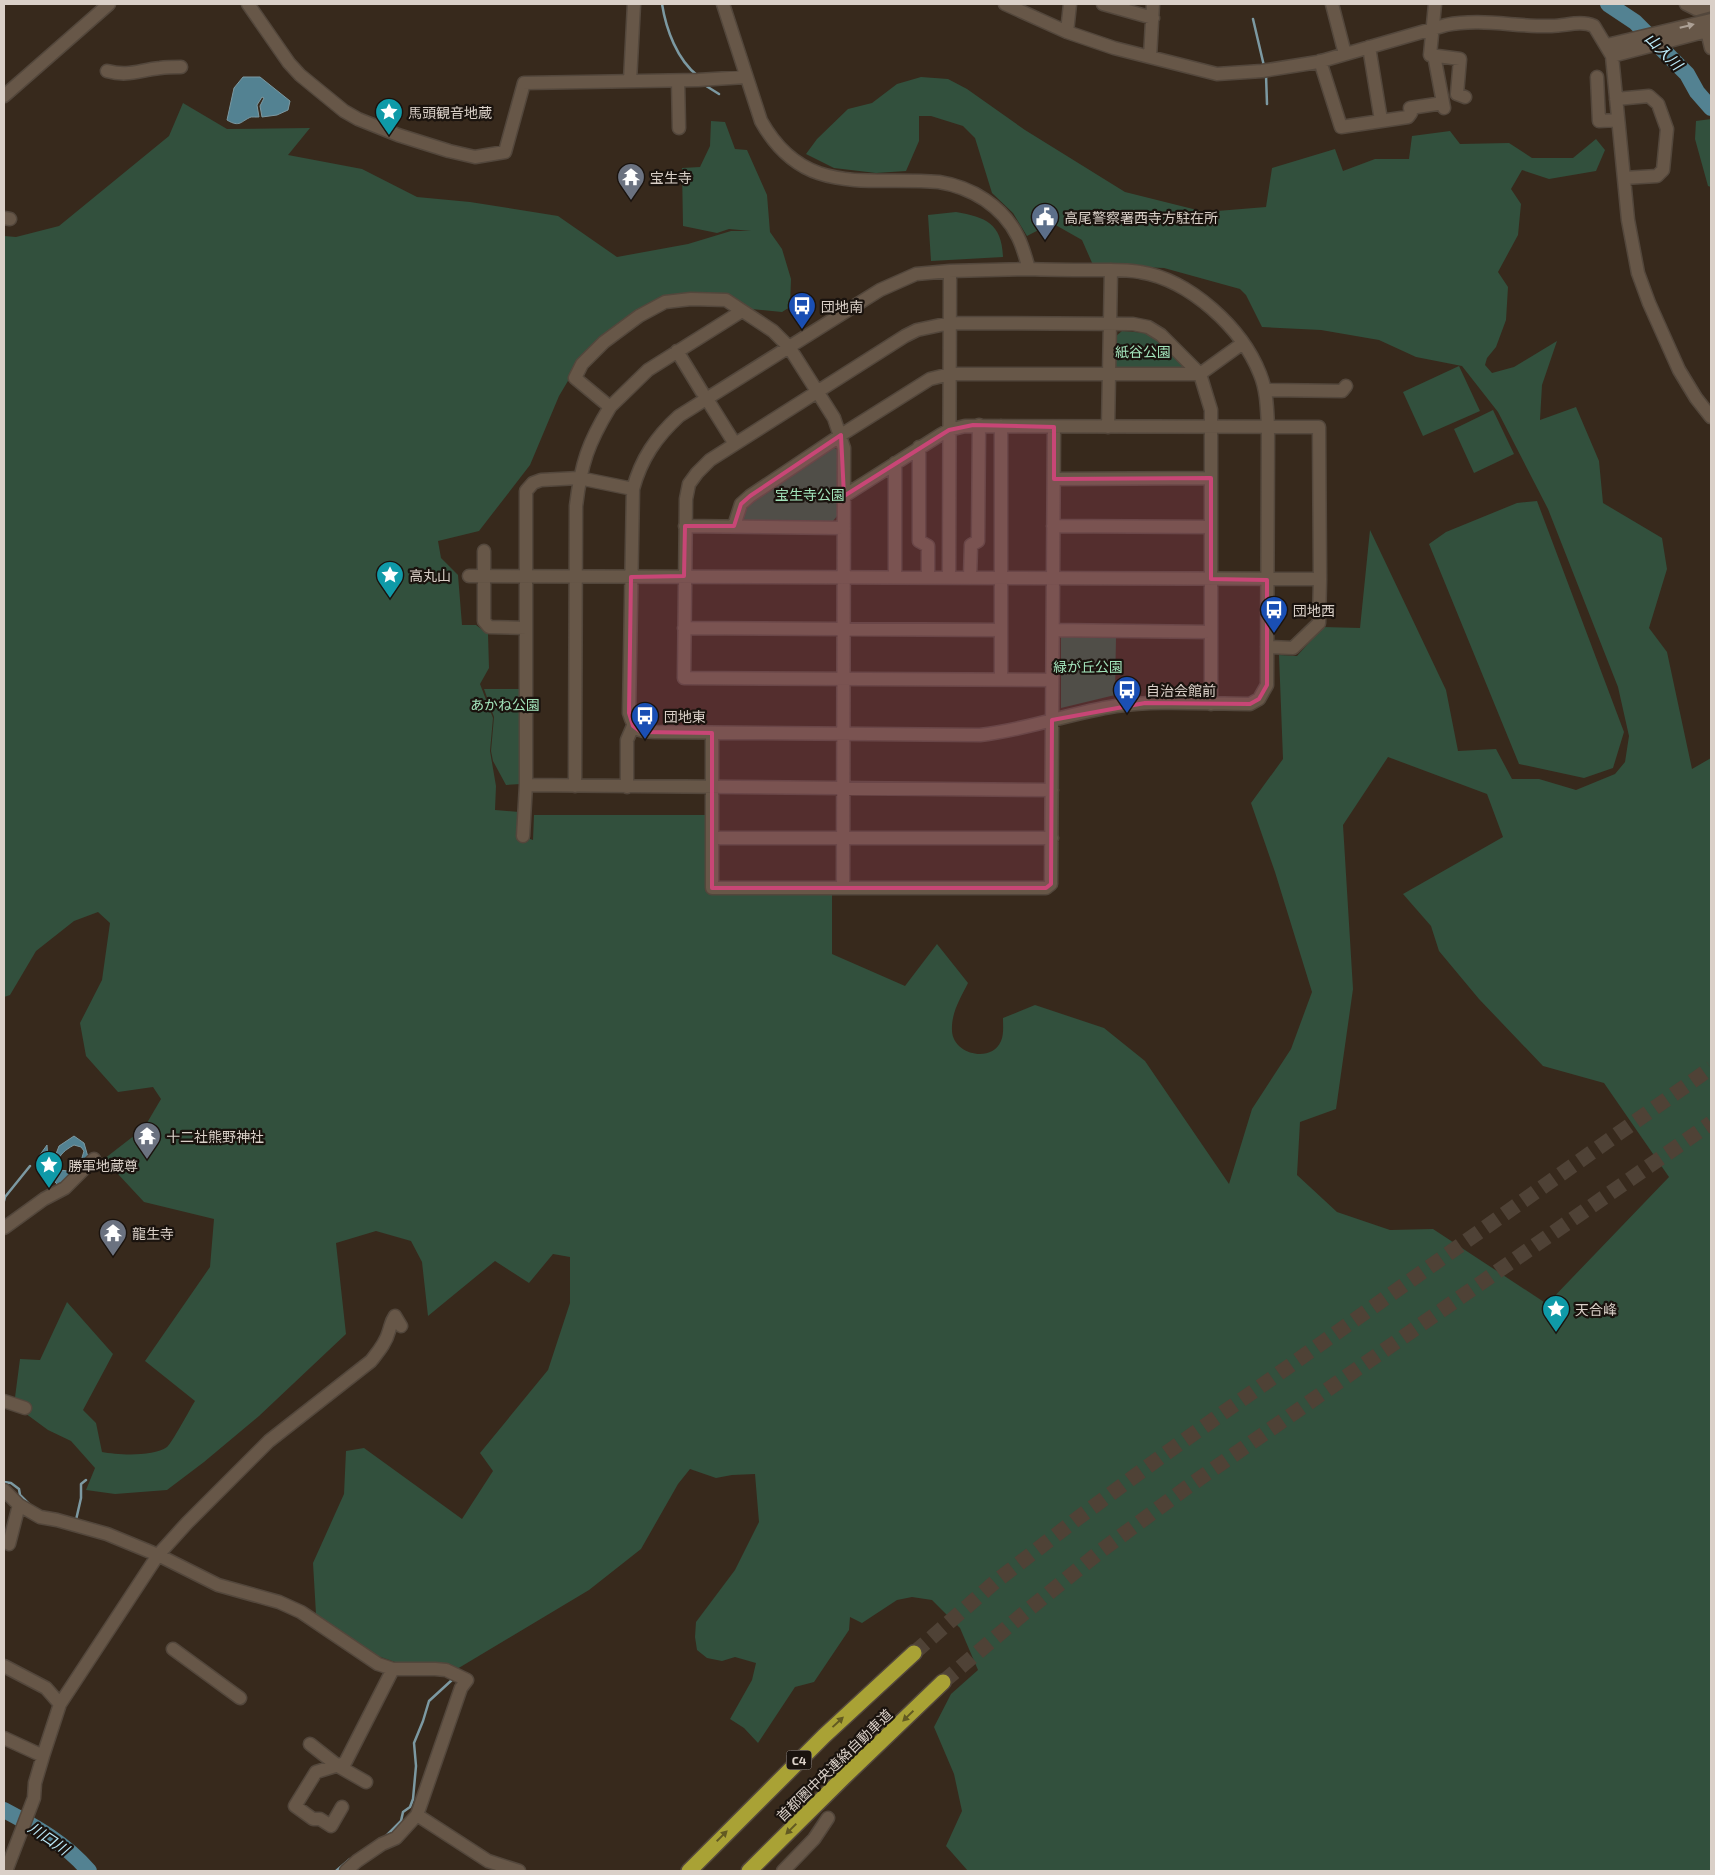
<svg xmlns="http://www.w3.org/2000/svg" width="1715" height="1875" viewBox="0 0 1715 1875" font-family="'Exo 2','Noto Sans JP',sans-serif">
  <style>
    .green { fill: #32503d; fill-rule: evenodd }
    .water { fill: #538292; stroke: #7c99a2; fill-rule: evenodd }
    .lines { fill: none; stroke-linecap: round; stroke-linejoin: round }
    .stream { stroke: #7c99a2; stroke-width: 2.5 }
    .river { stroke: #538292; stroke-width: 16 }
    .highway-tunnel { stroke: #4f4236; stroke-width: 15; stroke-dasharray: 15 8; stroke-linecap: butt }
    .minor-casing { stroke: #53473c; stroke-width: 15 }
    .highway-casing { stroke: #53473c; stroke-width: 18 }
    .minor { stroke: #675748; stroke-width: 12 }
    .highway { stroke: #a9a235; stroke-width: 15 }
    .oneway { fill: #aca095 }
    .oneway2 { fill: #625a22 }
    .marked { fill: #c84676; fill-opacity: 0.2; stroke: #c84676; stroke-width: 4; stroke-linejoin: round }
    .labels { text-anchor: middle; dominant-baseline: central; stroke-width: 4.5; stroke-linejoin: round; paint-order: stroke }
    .shield { fill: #1a130e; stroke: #a09790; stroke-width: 1 }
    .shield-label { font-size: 12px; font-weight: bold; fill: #dad0c8 }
    .poi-label { font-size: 14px; fill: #dad0c8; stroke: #1a130e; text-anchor: start }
    .park-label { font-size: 14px; fill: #a2e3ba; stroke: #1a130e }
    .street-label { font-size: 14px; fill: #dad0c8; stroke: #1a130e }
    .water-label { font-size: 15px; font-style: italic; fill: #bbe9f8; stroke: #1a130e }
  </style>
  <rect width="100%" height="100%" fill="#37291c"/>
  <path class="green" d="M921 77 948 79 967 89 1025 130 1125 192 1205 212 1266 207 1272 168 1335 149 1343 171 1375 159H1409L1412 136 1450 131 1460 144 1509 143 1532 158H1573L1596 139 1605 150 1596 171 1549 179 1522 170 1511 189 1521 204 1518 235 1498 272 1508 287 1506 320 1496 347 1487 358 1485 365 1492 373 1514 367 1557 341 1542 385 1540 420 1576 407 1599 461 1603 503 1662 538 1667 569 1649 628 1667 652 1692 769 1711 758V1871H968L946 1846 962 1811 954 1774 934 1727 951 1694 978 1670 960 1628 932 1600 912 1597 897 1600 862 1623 850 1617 849 1630 814 1682 795 1687 758 1743 744 1728 730 1719 752 1680 756 1663 735 1657 722 1661 707 1658 697 1650 695 1637 696 1622 735 1570 759 1522 755 1474 732 1475 716 1478 690 1469 678 1484 641 1549 589 1590 457 1669 421 1671 369 1653 316 1614 313 1563 344 1494 346 1451 364 1448 462 1519 493 1471 480 1453 548 1370 570 1303V1257L553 1254 529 1283 495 1261 428 1316 422 1262 411 1241 376 1231 336 1243 346 1334 259 1416 204 1462 167 1490 115 1494 86 1490 95 1468 71 1441 48 1430 14 1405 20 1359 40 1360 67 1302 113 1354 83 1410 96 1423 102 1452C118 1455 153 1457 167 1447 172 1443 190 1409 195 1401L145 1361 210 1267 214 1219 144 1202 104 1159 144 1128 161 1099 153 1087 118 1092 86 1056 80 1023 102 980 110 923 98 912 74 921 36 951 10 995 4 997V236L16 237 59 226 169 136 183 103 227 129 310 128 288 155 362 169 417 197 470 202 558 216 617 257 688 244 731 231H751L729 229 717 233 683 226 682 168 700 167 710 146 711 121 725 122 735 149 747 150 767 195 770 232 782 249 791 279 790 307 782 312 661 300 581 359 559 396 530 465 479 531 438 541 441 558 458 575 462 625H476L488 634 489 668 480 684 493 718 490 751 496 786 495 810 519 812V835L533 840 534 815H707V893L832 895V954L905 986 937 944 968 983C960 999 951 1013 952 1031 953 1054 991 1064 1001 1041 1004 1035 1003 1024 1003 1018L1035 1005 1104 1028 1145 1061 1229 1184 1252 1109 1291 1049 1312 992 1275 872 1251 803 1283 759 1279 655 1297 656 1323 627 1360 628 1370 530 1446 690 1458 751 1496 749 1512 779H1539L1576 790 1615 774 1625 762 1629 736 1618 687 1548 509 1498 412 1462 366 1416 357 1379 340 1321 330 1262 327 1246 295 1240 289 1164 268 1093 265 1082 240 1052 223 1027 236 1013 213 992 193 975 138 963 126 931 116H919V141L906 171 876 173 834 168 806 154 817 139 848 109 872 103 897 84ZM1388 757 1487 794 1503 837 1403 894 1431 926 1439 951 1479 999 1543 1066 1604 1083 1669 1177 1547 1304 1433 1229 1390 1230 1337 1212 1297 1175 1300 1122 1336 1109 1353 989 1343 825Z
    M1711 119V187L1708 186 1695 139 1696 121Z
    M956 212C986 217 1002 224 1003 257L931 261 928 215Z
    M1122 331 1147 333 1153 336 1186 366 1182 370H1119L1114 365 1116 336Z
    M1459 366 1480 411 1423 436 1403 392Z
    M1493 410 1514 454 1474 473 1454 429Z
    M833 447 838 450V515L832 522 742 521 746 506Z
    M1537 501 1624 732 1613 768 1584 778 1519 764 1429 544 1446 532 1517 503Z
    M1061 636 1116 637 1115 695 1061 708Z
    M484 689H520L521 784 506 785 493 761 491 751 494 717Z"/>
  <path class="water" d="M243 77H260L290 101 288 110 277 115 262 117 260 106 264 98 262 97 257 105 259 117C258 117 251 117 251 117 241 121 240 128 227 120L234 88Z
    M74 1136 84 1143 88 1157 71 1176 58 1185 43 1170 37 1159 47 1145 48 1160 53 1162 59 1146ZM74 1145 81 1147 84 1151 81 1161 68 1171 60 1170 56 1164C60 1154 65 1150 74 1145Z"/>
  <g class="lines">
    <path class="stream" d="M662 4C666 29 677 60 698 76
      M1253 19 1264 66
      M1266 75 1267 104
      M703 84 719 94
      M4 1201 5 1197 30 1166
      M4 1482 11 1483 19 1489 20 1495 29 1504
      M76 1520 81 1498V1484L86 1480
      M386 1836 401 1821 403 1812 410 1807 413 1799 416 1766 414 1743 423 1721 429 1701 453 1679
      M336 1871 350 1859"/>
    <path class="river" d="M1608 4 1635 22 1687 74 1697 92 1711 108
      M4 1810C36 1827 65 1843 89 1871"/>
    <path class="highway-tunnel" d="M914 1653 995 1582 1078 1518 1162 1456 1711 1068
      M943 1682 1023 1614 1102 1550 1186 1488 1711 1123"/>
    <defs>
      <path id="minor" d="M248 4 289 63 300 75 344 111 358 119 398 135 449 151 475 157 505 152 524 83 698 80 746 77
        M723 4 761 121C804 198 866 176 939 182 971 187 1003 206 1018 237 1023 247 1026 259 1029 269
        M1005 4 1067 32 1114 48 1217 74 1262 71 1318 62 1446 25C1481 18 1516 27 1552 26 1566 26 1580 20 1594 26L1612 56 1628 220 1638 273 1649 303 1679 370 1696 398 1711 417
        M1103 4 1153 18
        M1332 4 1345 54
        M1435 4 1430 55 1460 59 1457 94 1465 97
        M1686 4 1696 9 1711 5
        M1707 31 1711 48
        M1067 32 1070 4
        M1607 45 1711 20
        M1369 47 1381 120
        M1434 55 1444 108
        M1612 56 1711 30
        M1150 57 1153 4
        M1320 61 1341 127 1408 117 1411 113 1410 108 1443 103
        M107 71C129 77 139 70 160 68 167 67 174 67 181 67
        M1597 77 1599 121 1618 120
        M630 81 634 4
        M678 81 679 128
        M4 96 109 4
        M1616 99 1649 96 1658 104 1667 129 1663 170 1657 176 1624 178
        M4 218 10 219
        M1029 269C1051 270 1073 270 1094 270 1109 270 1125 269 1140 272 1190 280 1242 328 1260 374 1267 391 1267 409 1268 427L1267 685 1259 699 1250 704C1206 704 1159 700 1116 706 1070 713 1026 730 980 735L655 732C637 731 634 730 629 713L633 489C641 459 656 437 679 416L880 290 916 274 950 271Z
        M677 351 702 392
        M1265 390 1342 391 1346 386
        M710 404 735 444
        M610 407 648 370 742 311
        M1108 427 1111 270
        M919 447V541L928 546V577
        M1054 479 1211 478
        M633 489 579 478 541 480 533 483 526 491V785L1052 790
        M685 526 844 528
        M734 526 741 504 750 496 841 435 930 379 950 374H1200L1243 343
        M1053 526 1211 527
        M484 551V621L489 627 526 628
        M469 576 1320 579 1319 427 965 426 949 430 940 435 844 496
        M895 577V463
        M949 577 950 271
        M970 577 971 545 978 541 979 425
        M684 628 1001 630
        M1053 630 1211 632
        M1267 647 1293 648 1319 623 1320 579
        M1001 679V426
        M1052 680 684 678 686 499 689 484 697 473 710 460 905 336 917 330 950 323 1133 324 1148 327 1161 335 1200 374 1211 410V704
        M712 733V888H1046L1051 884 1054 427
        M575 786 576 506C581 464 588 443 610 407L575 378 582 364 604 342 639 316 665 302 691 299 726 300 773 331 789 347 834 418 844 448 843 888
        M627 787V740L633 726
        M523 836 526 785
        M712 838H1052
        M4 1228 44 1199 65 1188 94 1159
        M4 1401 25 1408
        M4 1490 19 1505 40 1517 57 1520 107 1534 158 1555 218 1585 279 1602 301 1612 378 1664 393 1669H435L446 1670 467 1680 461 1688 417 1815 396 1838 382 1844 357 1861 346 1871
        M9 1544 19 1505
        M173 1649 240 1698
        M4 1666 46 1688 60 1704
        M4 1738 43 1756
        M310 1744 338 1766 366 1782
        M342 1807 331 1826 320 1819H313L295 1806 316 1772 345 1763 393 1669
        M417 1815 488 1861 519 1871
        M6 1871 34 1798 35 1783 43 1756 60 1704 158 1555 187 1523 269 1441 371 1361C378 1352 386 1343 389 1331 391 1325 391 1322 395 1316L401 1326
        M783 1871 814 1839 828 1818"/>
      <path id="highway" d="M689 1871 824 1736 914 1653
        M749 1871 844 1777 943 1682"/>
    </defs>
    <use href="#minor" class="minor-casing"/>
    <use href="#highway" class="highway-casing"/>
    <use href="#minor" class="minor"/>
    <use href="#highway" class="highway"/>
  </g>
  <defs><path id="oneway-solid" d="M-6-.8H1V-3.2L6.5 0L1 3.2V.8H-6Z" transform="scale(1.25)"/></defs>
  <use class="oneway" href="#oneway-solid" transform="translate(1687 26) rotate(-14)"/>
  <g class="oneway2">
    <use href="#oneway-solid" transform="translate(908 1716) rotate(136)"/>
    <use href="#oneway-solid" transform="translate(838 1722) rotate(-43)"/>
    <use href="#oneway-solid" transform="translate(791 1829) rotate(135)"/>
    <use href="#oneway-solid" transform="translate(722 1836) rotate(-45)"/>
  </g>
  <path class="marked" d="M973 425 1054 427V479L1211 478V579L1267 580V685L1259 699 1250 704 1145 703 1052 720 1051 884 1046 888H712V733L641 732 633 726 629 713 631 577 684 576 685 526H734L741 504 750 496 841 435 844 496 949 430Z"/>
  <defs>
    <symbol id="sight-pin" viewBox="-11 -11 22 30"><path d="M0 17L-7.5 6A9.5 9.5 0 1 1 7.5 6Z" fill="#0f9aa8" stroke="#1a130e"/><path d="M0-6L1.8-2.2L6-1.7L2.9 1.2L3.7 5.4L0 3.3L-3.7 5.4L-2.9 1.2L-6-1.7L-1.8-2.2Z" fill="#fff"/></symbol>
    <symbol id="temple-pin" viewBox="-11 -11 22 30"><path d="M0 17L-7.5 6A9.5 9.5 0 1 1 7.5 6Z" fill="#6b7280" stroke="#1a130e"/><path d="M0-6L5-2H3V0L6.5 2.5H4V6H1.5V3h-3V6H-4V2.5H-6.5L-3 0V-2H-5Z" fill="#fff"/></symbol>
    <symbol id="civic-pin" viewBox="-11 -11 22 30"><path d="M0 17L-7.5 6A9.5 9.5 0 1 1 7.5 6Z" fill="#5c6f8a" stroke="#1a130e"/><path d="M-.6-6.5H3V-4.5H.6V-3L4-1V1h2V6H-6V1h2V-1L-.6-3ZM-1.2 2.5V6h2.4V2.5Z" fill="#fff"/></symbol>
    <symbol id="bus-pin" viewBox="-11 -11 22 30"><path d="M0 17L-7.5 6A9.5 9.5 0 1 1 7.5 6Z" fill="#1a4fb4" stroke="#1a130e"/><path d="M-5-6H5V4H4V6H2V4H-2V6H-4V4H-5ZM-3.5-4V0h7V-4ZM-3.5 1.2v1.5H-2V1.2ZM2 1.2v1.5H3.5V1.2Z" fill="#fff"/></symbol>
  </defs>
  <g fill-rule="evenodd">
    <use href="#sight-pin" x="373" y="96" width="32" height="43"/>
    <use href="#temple-pin" x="615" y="161" width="32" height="43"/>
    <use href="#civic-pin" x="1029" y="201" width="32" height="43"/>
    <use href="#bus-pin" x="786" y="290" width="32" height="43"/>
    <use href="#sight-pin" x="374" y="559" width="32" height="43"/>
    <use href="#bus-pin" x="1258" y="594" width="32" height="43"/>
    <use href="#bus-pin" x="1111" y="674" width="32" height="43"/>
    <use href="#bus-pin" x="629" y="700" width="32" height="43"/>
    <use href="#temple-pin" x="131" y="1120" width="32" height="43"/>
    <use href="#sight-pin" x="33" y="1149" width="32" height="43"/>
    <use href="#temple-pin" x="97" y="1217" width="32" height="43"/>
    <use href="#sight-pin" x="1540" y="1293" width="32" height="43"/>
  </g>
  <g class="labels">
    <rect class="shield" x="786.5" y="1750.5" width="25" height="19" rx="4"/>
    <g class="shield-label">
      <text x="799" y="1760">C4</text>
    </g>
    <g class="poi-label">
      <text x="408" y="112">馬頭観音地蔵</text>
      <text x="650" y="177">宝生寺</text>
      <text x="1064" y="217">高尾警察署西寺方駐在所</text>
      <text x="821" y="306">団地南</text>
      <text x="409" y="575">高丸山</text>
      <text x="1293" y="610">団地西</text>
      <text x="1146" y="690">自治会館前</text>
      <text x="664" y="716">団地東</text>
      <text x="166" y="1136">十二社熊野神社</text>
      <text x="68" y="1165">勝軍地蔵尊</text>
      <text x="132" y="1233">龍生寺</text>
      <text x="1575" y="1309">天合峰</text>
    </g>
    <g class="park-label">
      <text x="1143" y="351">紙谷公園</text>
      <text x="810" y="494">宝生寺公園</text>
      <text x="1088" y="666">緑が丘公園</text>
      <text x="505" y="704">あかね公園</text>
    </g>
    <g class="street-label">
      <text transform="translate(834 1765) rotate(-44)">首都圏中央連絡自動車道</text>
    </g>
    <g class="water-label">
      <text transform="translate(1664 51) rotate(45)">山入川</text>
      <text transform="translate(49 1838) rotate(34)">川口川</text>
    </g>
  </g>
  <rect width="1715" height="1875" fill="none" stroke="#dad0c8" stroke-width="10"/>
</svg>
